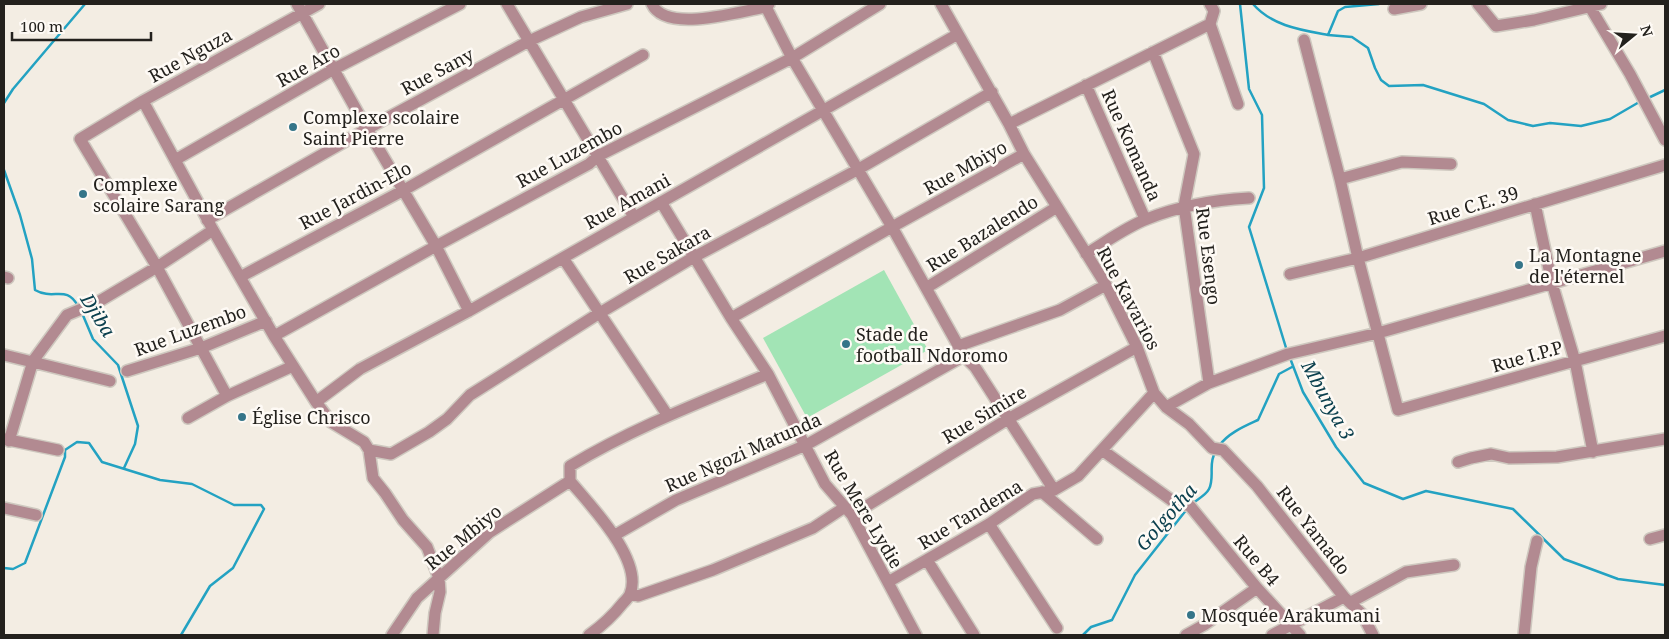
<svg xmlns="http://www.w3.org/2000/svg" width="1669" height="639" viewBox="0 0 1669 639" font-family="'Noto Serif',serif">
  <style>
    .green { fill: #a2e4b5 }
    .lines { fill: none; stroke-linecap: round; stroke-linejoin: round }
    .stream { stroke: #23a2c2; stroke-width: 2.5 }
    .street-casing { stroke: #cec8bf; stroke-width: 14 }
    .street { stroke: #b28a91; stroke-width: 11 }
    .poi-dot { fill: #357589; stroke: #fefaf5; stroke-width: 2 }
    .labels { text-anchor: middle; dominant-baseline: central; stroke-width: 5; stroke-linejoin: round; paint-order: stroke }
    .street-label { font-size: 18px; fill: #23211d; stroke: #fefaf5 }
    .poi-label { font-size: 18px; fill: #23211d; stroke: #fefaf5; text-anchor: start }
    .water-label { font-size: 19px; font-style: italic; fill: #0c404e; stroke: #fefaf5 }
  </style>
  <rect width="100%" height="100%" fill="#f3ede3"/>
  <path class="green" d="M884 270 928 350 807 418 763 338Z"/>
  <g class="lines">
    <path class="stream" d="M1240 4 1249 89 1262 115 1264 188 1249 227 1287 351
      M1253 4C1272 26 1301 30 1328 35L1338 11 1345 7 1379 4
      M1328 35 1352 37 1368 48 1375 68 1381 80 1389 86 1423 85 1484 104 1508 120 1533 126 1550 123 1581 126 1610 119 1641 101
      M1646 99 1665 90
      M4 103 13 89 85 4
      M4 170 20 215 32 259 35 290C54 301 66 284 78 306
      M82 313 93 339 118 365 138 426 135 444 124 468
      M1290 358 1303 392 1336 447 1364 483 1403 499 1426 491 1513 509 1564 559 1618 579 1665 585
      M1219 446C1228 433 1245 426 1258 420L1279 374 1292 367
      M1193 503C1198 499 1206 495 1209 489 1215 478 1208 463 1215 453
      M4 568 13 569 25 563 65 457V450L77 442 89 443 102 462 160 480 192 484 234 505H261L264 509 233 568 210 586 181 635
      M1083 635 1091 627 1112 620 1135 575 1187 509"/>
    <defs>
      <path id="street" d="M297 4 367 129 436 246 469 311
        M507 4 634 217
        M652 4C666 34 740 11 766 7L769 4
        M941 4 1009 124
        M1478 4 1496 26 1534 20 1601 4
        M766 7 792 58 892 227 964 356 975 367 1054 490
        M1590 7 1630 74 1665 140
        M1394 9 1421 4
        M1210 24 1238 104
        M1304 40 1340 179 1358 258 1398 410 1665 336
        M1153 52 1194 154 1184 206 1209 383
        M1086 85 1145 219
        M143 101 213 230 274 336 316 402 331 422 364 442 369 450 373 478 385 493 403 520 427 547 439 578 440 592 435 613 433 635
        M1024 154 1106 285 1137 347 1154 393 1166 407 1189 424 1212 448 1223 450 1257 486 1344 597 1362 614 1373 635
        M175 160 334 69 460 4
        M1340 179 1402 162 1451 164
        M661 202 731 318 768 374 825 484 852 515 916 635
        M1535 204 1552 283 1575 361 1593 452
        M207 220 367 129 529 41 581 17 627 4
        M1086 254C1106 242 1126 227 1147 219 1179 206 1214 200 1249 198
        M563 258 668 416
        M1290 274 1358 258 1665 165
        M4 277 8 278
        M240 277 404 190 643 55
        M926 288 1057 207
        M731 318 892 227 1024 154 1009 124 1210 24 1214 11 1210 4
        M274 336 436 246 589 164 598 156 792 58 880 4
        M958 346 1060 310 1106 285
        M4 355 110 381
        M127 371 201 348 266 321
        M227 396 157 267 80 139 143 101 319 4
        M316 402 360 369 469 311 958 34
        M1166 407 1209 383 1288 354 1378 333 1665 251
        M188 418 227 396 293 366
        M4 439 58 450
        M9 441 33 361 67 315 98 302 157 267 213 230
        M369 450 391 454 429 432 447 419 470 395 598 314 694 257 857 170 992 92
        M1102 450 1174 502 1190 506 1257 588 1300 635
        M1458 462 1471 458 1491 454 1509 458 1557 457 1665 439
        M570 481C590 505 644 560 630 594 629 597 625 601 623 603 612 617 603 625 589 635
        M1042 492 1097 539
        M4 508 36 515
        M852 515 1008 419 1137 347
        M989 524 1057 628
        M615 535 676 500 806 445 964 356
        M1650 539 1665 535
        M927 560 974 635
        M888 582 989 524 1033 494 1054 490 1078 476 1154 393
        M630 594 638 596 713 570 813 528 845 507
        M1351 602 1406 572 1454 565
        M392 635 417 598 490 532 570 481V466C633 428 701 402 768 374
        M1186 635 1204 625 1257 588
        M1272 635 1344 597
        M1524 635 1531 567 1537 541"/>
    </defs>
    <use href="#street" class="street-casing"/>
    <use href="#street" class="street"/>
  </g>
  <g class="poi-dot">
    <circle cx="293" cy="127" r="5"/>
    <circle cx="83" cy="194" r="5"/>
    <circle cx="1519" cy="265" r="5"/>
    <circle cx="846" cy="344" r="5"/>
    <circle cx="242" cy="417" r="5"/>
    <circle cx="1191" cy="615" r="5"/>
  </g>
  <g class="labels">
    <g class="street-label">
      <text transform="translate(190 55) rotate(-29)">Rue Nguza</text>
      <text transform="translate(308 65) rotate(-29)">Rue Aro</text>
      <text transform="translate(437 71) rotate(-28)">Rue Sany</text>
      <text transform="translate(1132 145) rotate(66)">Rue Komanda</text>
      <text transform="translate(569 154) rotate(-29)">Rue Luzembo</text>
      <text transform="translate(965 167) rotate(-29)">Rue Mbiyo</text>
      <text transform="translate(355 195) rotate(-28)">Rue Jardin-Elo</text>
      <text transform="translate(627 201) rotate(-29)">Rue Amani</text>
      <text transform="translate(1473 205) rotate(-17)">Rue C.E. 39</text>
      <text transform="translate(982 233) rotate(-32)">Rue Bazalendo</text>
      <text transform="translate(667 254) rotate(-30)">Rue Sakara</text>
      <text transform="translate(1209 256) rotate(83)">Rue Esengo</text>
      <text transform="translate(1129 298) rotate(62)">Rue Kavarios</text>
      <text transform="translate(190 330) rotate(-20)">Rue Luzembo</text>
      <text transform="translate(1527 356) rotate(-16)">Rue I.P.P</text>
      <text transform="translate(984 414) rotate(-31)">Rue Simire</text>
      <text transform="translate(743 452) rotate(-24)">Rue Ngozi Matunda</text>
      <text transform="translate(864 509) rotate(59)">Rue Mere Lydie</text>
      <text transform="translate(970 514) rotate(-31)">Rue Tandema</text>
      <text transform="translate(1314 530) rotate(52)">Rue Yamado</text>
      <text transform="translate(463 537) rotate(-39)">Rue Mbiyo</text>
      <text transform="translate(1257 560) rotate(50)">Rue B4</text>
    </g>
    <g class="poi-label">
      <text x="303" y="117">Complexe scolaire<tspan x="303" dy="21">Saint Pierre</tspan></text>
      <text x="93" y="184">Complexe<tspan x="93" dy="21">scolaire Sarang</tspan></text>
      <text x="1529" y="255">La Montagne<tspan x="1529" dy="21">de l'éternel</tspan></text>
      <text x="856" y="334">Stade de<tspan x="856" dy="21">football Ndoromo</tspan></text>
      <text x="252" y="417">Église Chrisco</text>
      <text x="1201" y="615">Mosquée Arakumani</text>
    </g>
    <g class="water-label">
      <text transform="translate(98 315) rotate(58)">Djiba</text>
      <text transform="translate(1328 400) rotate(61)">Mbunya 3</text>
      <text transform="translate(1166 517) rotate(-49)">Golgotha</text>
    </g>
  </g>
  <rect width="1669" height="639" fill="none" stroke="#23211d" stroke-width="10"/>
  <g transform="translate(1634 35) rotate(72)" stroke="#fefaf5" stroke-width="4" paint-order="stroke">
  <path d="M0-4L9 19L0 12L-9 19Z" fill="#23211d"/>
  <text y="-8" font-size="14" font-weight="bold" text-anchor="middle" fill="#23211d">N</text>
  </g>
  <path d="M12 32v8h139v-8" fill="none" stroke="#23211d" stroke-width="2.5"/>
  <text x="20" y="32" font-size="15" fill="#23211d" stroke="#fefaf5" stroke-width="4" paint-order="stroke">100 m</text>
</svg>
